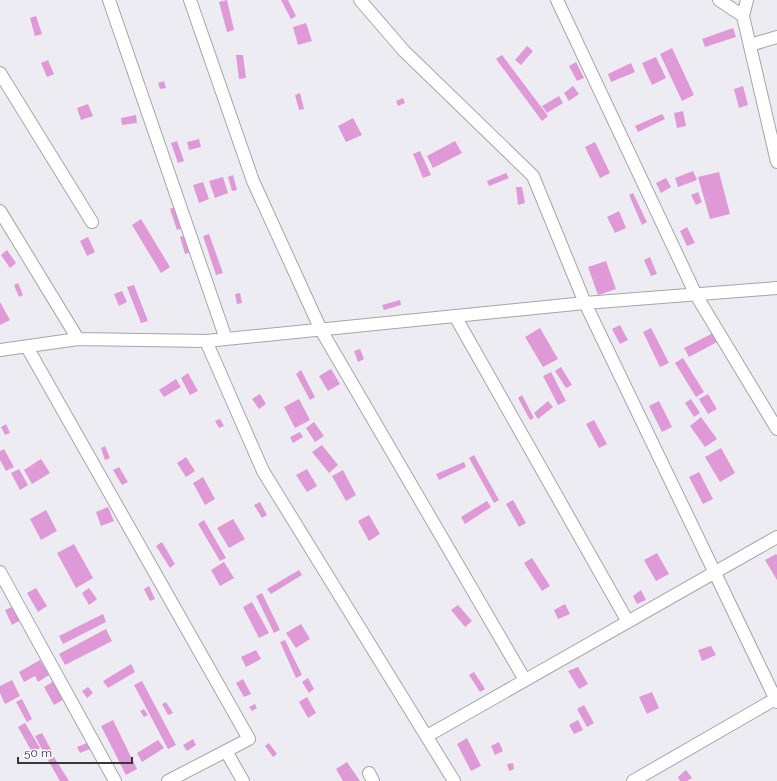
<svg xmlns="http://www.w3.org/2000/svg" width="777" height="781" viewBox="0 0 777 781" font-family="Raleway,sans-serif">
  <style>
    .building { fill: #e099d7 }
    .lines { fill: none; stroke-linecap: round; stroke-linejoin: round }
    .street-casing { stroke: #a5a5aa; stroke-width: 14 }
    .street { stroke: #fff; stroke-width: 12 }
  </style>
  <rect width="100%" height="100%" fill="#edecf2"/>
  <path class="building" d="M227 0 234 30 227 32 219 2Z
    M281 0H288L296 16 291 19Z
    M36 16 42 34 35 36 30 18Z
    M306 23 312 41 298 45 293 27Z
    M733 28 736 37 705 47 702 39Z
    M527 46 533 51 521 65 515 60Z
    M672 48 694 95 682 101 660 54Z
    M236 55H243L246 78 239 79Z
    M502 55 548 116 542 121 496 59Z
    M656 57 666 78 652 85 642 63Z
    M48 60 54 74 47 77 41 63Z
    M576 62 584 78 577 81 569 66Z
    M631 63 635 72 611 82 608 74Z
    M164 81 166 88 160 89 158 83Z
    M573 86 579 94 569 101 564 93Z
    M743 86 748 105 739 108 734 89Z
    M300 93 304 109 299 110 295 95Z
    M559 96 563 103 547 113 542 106Z
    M403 98 405 103 398 106 396 101Z
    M88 104 93 116 81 120 77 108Z
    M683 111 686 126 677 128 674 113Z
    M662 114 665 119 638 132 635 126Z
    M136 115 137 123 122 125 121 118Z
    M353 118 362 135 346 142 338 126Z
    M199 139 201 147 189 150 187 142Z
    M177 141 184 161 178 163 171 143Z
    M455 141 462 153 433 168 427 156Z
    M595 142 610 173 600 178 585 147Z
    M420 151 431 175 423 178 413 154Z
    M693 171 697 180 678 187 675 178Z
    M719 172 730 214 710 219 698 177Z
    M506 173 509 178 489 186 487 181Z
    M233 175 237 190 232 191 228 177Z
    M223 177 228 193 215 198 209 181Z
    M666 178 671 187 661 193 656 183Z
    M203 182 209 199 199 203 193 185Z
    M516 187H522L525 203 518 205Z
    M698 192 702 202 696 205 691 195Z
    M633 193 647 222 642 225 629 195Z
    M176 206 184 227 177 230 170 209Z
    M619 211 626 228 615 233 607 217Z
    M141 219 170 267 161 273 132 225Z
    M687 227 695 243 687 246 680 231Z
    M209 234 223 273 216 275 203 236Z
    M186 235 191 252 185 254 180 237Z
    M88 237 95 252 87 256 80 241Z
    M7 250 16 263 10 268 1 255Z
    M650 257 657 274 651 276 644 260Z
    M606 261 616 289 598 295 588 267Z
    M18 283 23 295 19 297 14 285Z
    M134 285 148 321 141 323 127 287Z
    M122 291 127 302 119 306 114 294Z
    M240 293 242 303 237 304 235 294Z
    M400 300 401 305 384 310 382 305Z
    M0 302 10 320 0 325Z
    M620 325 628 340 620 344 612 329Z
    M540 328 558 359 543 367 525 337Z
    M651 328 669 363 660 367 643 332Z
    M715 332 719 341 689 357 684 348Z
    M360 349 364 359 358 362 354 351Z
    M683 358 704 392 696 397 675 363Z
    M561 367 572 385 566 388 555 371Z
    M331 369 340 384 328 391 319 376Z
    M301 370 315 397 310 400 296 374Z
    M551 372 566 401 558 405 543 376Z
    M188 373 198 391 190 395 181 378Z
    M176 379 181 387 164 397 159 390Z
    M260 394 266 404 259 409 252 399Z
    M708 394 717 409 708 414 699 399Z
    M522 395 534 418 530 420 518 398Z
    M299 399 310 420 295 428 284 407Z
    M691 399 700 413 694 417 685 403Z
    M548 401 553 407 538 419 534 413Z
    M659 401 672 427 662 432 649 406Z
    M701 417 717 439 705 447 690 426Z
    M220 419 224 426 219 428 215 421Z
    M594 420 607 444 599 448 586 424Z
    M314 422 324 436 315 442 306 428Z
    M6 424 10 433 5 435 1 427Z
    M300 432 303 437 293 443 290 437Z
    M322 445 338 465 329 473 312 452Z
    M105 446 110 458 105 460 101 448Z
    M721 448 735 473 720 482 705 457Z
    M4 449 14 467 6 471 0 460V451Z
    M474 455 499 500 494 503 469 458Z
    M186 457 195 471 186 477 177 463Z
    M41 459 50 473 32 484 24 470Z
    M464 462 466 467 439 480 436 474Z
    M119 467 128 482 122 485 113 470Z
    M19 469 28 485 20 490 11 473Z
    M307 469 317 486 307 492 296 475Z
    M343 470 356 495 346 501 332 476Z
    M699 472 713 499 703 504 689 477Z
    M203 477 215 499 205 505 193 483Z
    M513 500 526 523 519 527 506 504Z
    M487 501 491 507 465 524 461 517Z
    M260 502 267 515 262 518 254 505Z
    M108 507 114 521 101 526 96 512Z
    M46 510 57 531 41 540 30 519Z
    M369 515 380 534 369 541 358 521Z
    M233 519 245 539 229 548 217 528Z
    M204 520 226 558 220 561 198 524Z
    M162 542 175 564 170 568 156 546Z
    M74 544 93 578 76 588 57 553Z
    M657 553 669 574 656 581 644 560Z
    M776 554 777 555V580L765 560Z
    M532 558 550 586 542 591 524 563Z
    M224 562 234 578 220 586 211 570Z
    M299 570 302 575 271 594 267 589Z
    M149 586 155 599 150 601 144 589Z
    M36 588 47 606 38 612 27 593Z
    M89 588 97 599 89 605 82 593Z
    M641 590 646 600 637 604 633 596Z
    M262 593 280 630 274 633 256 596Z
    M252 602 269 633 259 638 243 607Z
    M565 604 570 614 558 619 554 610Z
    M458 605 472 621 465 627 451 610Z
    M14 606 21 620 12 625 5 610Z
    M103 614 106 622 63 644 59 636Z
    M301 624 310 639 296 648 286 633Z
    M106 629 112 641 65 665 59 654Z
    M285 640 302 675 296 678 280 642Z
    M711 646 716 655 702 661 698 650Z
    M256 650 261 659 246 667 241 657Z
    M40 660 49 675 38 682 35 676 24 682 19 672Z
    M131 664 135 672 108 688 103 681Z
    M578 667 588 684 579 689 568 671Z
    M474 672 485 689 480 692 469 675Z
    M308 678 314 689 309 693 302 682Z
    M243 679 251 694 244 697 236 683Z
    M12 680 20 696 5 704 0 693V686Z
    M54 681 64 699 54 705 44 687Z
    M142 681 176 745 168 749 134 685Z
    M88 687 93 693 87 698 82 691Z
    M652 692 659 708 647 714 639 697Z
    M307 697 316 713 308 718 299 702Z
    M22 699 32 719 27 722 16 702Z
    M166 702 173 713 168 715 162 704Z
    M255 704 257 708 252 711 249 707Z
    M584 705 594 723 587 727 577 709Z
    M144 709 148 715 144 717 140 711Z
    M113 720 137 769 126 775 101 726Z
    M578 720 583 730 574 734 569 725Z
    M25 723 40 748 32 752 18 727Z
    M42 733 53 753 46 757 35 736Z
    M467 738 481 766 471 771 457 744Z
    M193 739 196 745 187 751 183 745Z
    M158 740 164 748 142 762 137 753Z
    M499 742 503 751 495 755 491 746Z
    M87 743 90 749 80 753 77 747Z
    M269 743 277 754 273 757 265 746Z
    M54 757 69 781H60L48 760Z
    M347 762 360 781H343L336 769Z
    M513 763 514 769 509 771 507 764Z
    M686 770 692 778 687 781H680L678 777Z"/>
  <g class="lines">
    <defs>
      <path id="street" d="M109 0 226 339
        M190 0 253 181 321 330 525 680
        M360 0 404 51 533 176 585 303 777 702
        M557 0 696 295 777 429
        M719 0 743 16
        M747 0 743 16 777 162
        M750 45 777 37
        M0 73 92 222
        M0 211 78 339
        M455 316 628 622
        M206 341 263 471 454 781
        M27 347 249 739 168 781
        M0 350 78 339 206 341 585 303 777 288
        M0 572 115 781
        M427 736 777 537
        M226 751 243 781
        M369 773 373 781
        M633 781 777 698"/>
    </defs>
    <use href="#street" class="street-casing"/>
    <use href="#street" class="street"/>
  </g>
  <path d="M18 757v6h114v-6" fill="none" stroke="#373739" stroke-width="2"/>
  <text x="24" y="757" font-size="12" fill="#373739" stroke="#faf9fe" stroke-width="3" paint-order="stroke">50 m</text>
</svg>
